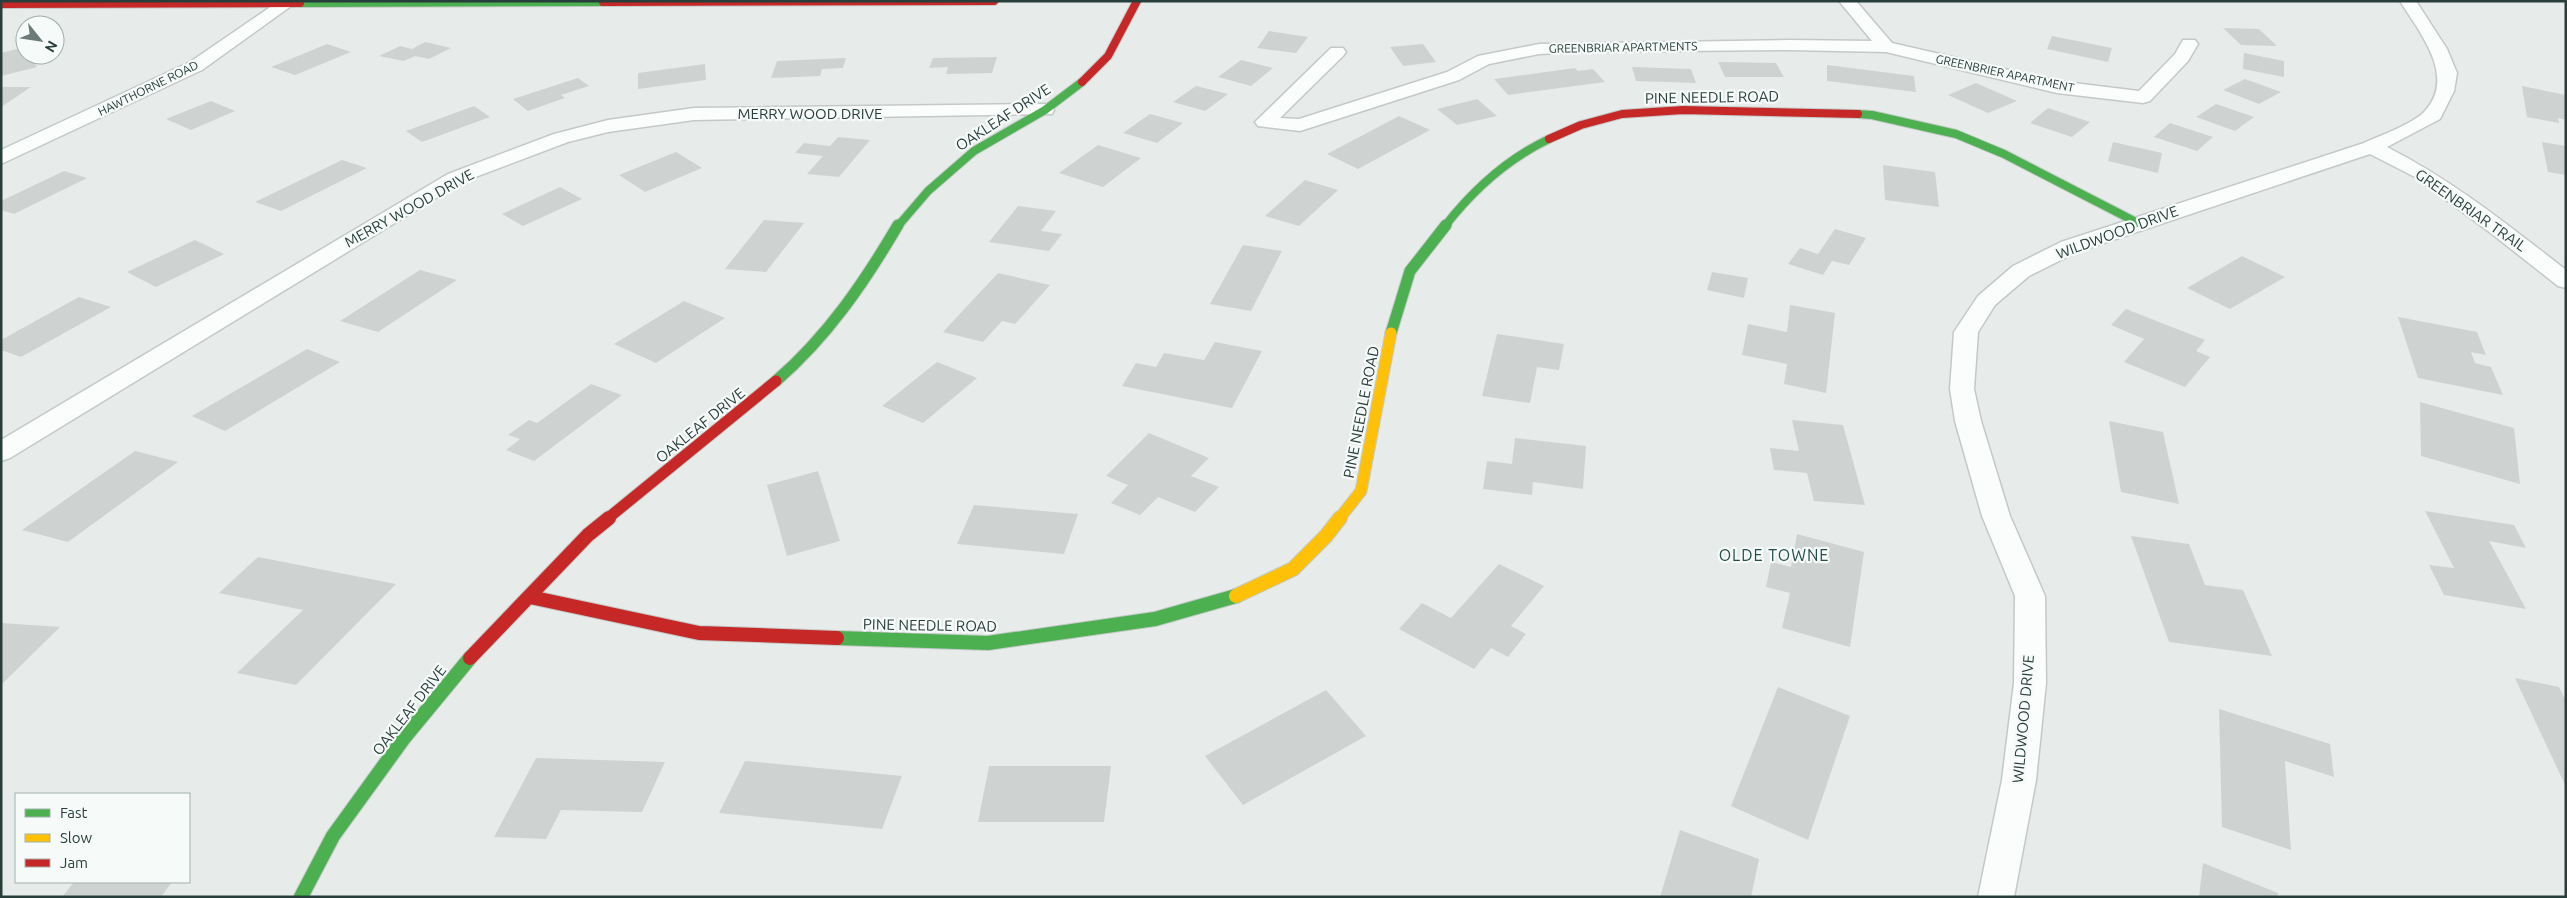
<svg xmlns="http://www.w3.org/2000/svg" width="2567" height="898" viewBox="0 0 2567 898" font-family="Ubuntu,sans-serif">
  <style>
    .building { fill: #ced3d2 }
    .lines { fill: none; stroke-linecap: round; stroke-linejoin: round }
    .street-casing { stroke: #c4c9c7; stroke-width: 3 }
    .fast-far2-casing { stroke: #c4cac8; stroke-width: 10 }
    .fast-far1-casing { stroke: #c4cac8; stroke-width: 13 }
    .fast-casing { stroke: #c4cac8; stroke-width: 16 }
    .slow-far1-casing { stroke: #c4cac8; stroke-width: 13 }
    .slow-casing { stroke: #c4cac8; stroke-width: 16 }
    .jam-far2-casing { stroke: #c4cac8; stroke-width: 10 }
    .jam-far1-casing { stroke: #c4cac8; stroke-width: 13 }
    .jam-casing { stroke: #c4cac8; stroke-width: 16 }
    .street { fill: #fbfcfc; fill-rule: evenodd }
    .fast-far2 { stroke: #4caf50; stroke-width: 8 }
    .fast-far1 { stroke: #4caf50; stroke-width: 11 }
    .fast { stroke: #4caf50; stroke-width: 14 }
    .slow-far1 { stroke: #ffc107; stroke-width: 11 }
    .slow { stroke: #ffc107; stroke-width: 14 }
    .jam-far2 { stroke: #c62828; stroke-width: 8 }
    .jam-far1 { stroke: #c62828; stroke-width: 11 }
    .jam { stroke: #c62828; stroke-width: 14 }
    .labels { text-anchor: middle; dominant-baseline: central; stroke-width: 4.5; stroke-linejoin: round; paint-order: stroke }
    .far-street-label { font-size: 12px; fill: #273e3b; stroke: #f6faf9 }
    .street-label { font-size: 15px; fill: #273e3b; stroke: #f6faf9 }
    .neighbourhood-label { font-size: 16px; letter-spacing: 1px; fill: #244e4a; stroke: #f6faf9 }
  </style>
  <rect width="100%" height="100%" fill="#e7ecea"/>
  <path class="building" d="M2223 28 2259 29 2277 46 2241 45Z
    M1269 31 1308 37 1296 53 1257 48Z
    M2052 36 2112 48 2108 62 2047 49Z
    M425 42 451 48 429 59 415 56 404 61 379 56 400 46 412 49Z
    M327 44 351 52 295 75 271 67Z
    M1423 44 1436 62 1403 66 1390 47Z
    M25 47V55H30L37 67 1 76V53Z
    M2244 53 2284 61V77L2243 69Z
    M997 57 992 73 946 74 948 67 929 68 933 58Z
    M846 58 843 68 822 69 820 76 771 78 777 61Z
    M1241 60 1273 68 1251 86 1218 77Z
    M1718 62 1776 63 1784 77H1725Z
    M705 64 706 80 638 89V73Z
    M1827 65 1914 76 1916 92 1827 81Z
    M1632 67 1691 69 1696 83 1636 81Z
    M1575 68 1578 71 1593 69 1605 82 1508 95 1494 79Z
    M578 78 589 86 561 95 565 98 528 111 513 99Z
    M2245 79 2281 92 2259 104 2223 90Z
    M1976 83 2017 101 1988 113 1948 95Z
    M1196 86 1228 94 1205 111 1173 102Z
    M2522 86 2566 95V120L2558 118 2559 123 2527 117Z
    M1 87H31L1 107Z
    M1477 99 1497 116 1457 125 1437 109Z
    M211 101 235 111 191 130 166 119Z
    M2216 104 2254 117 2235 131 2196 117Z
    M474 106 490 117 422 142 406 131Z
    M2048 108 2090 122 2072 137 2030 123Z
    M1150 114 1183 123 1157 143 1123 133Z
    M1399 116 1430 130 1358 169 1327 154Z
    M2170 123 2213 137 2197 151 2154 137Z
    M838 137 870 140 839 177 807 174 823 156 795 153 804 143 830 146Z
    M2113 142 2162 153 2158 173 2108 161Z
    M2542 142 2566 146V175L2548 172Z
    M1098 145 1141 158 1103 187 1059 173Z
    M676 152 702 168 645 192 619 175Z
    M342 160 367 168 281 211 255 202Z
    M1883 165 1935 172 1939 207 1885 200Z
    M64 171 87 178 14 214 1 210V201Z
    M1305 180 1338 190 1299 226 1265 216Z
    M560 187 582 199 523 226 502 214Z
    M1018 206 1056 211 1041 231 1062 234 1049 251 989 242Z
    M764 220 804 223 766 272 725 269Z
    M1835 229 1866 238 1849 265 1832 261 1823 275 1788 264 1800 248 1818 254Z
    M195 240 224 254 156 287 127 272Z
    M1243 245 1282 251 1251 311 1210 304Z
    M2242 256 2285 277 2230 309 2187 288Z
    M420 270 457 280 378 332 340 321Z
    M1712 272 1748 278 1744 298 1707 290Z
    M998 273 1050 285 1015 324 1002 321 983 342 943 332Z
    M79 297 111 307 21 357 1 350V340Z
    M684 301 725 318 656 363 614 344Z
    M1790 305 1835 313 1826 393 1784 384 1787 364 1742 355 1748 324 1787 332Z
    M2126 309 2205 340 2196 351 2210 357 2185 387 2124 362 2144 339 2111 325Z
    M2398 317 2477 332 2486 355 2471 352 2475 363 2491 367 2503 395 2418 378Z
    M1497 334 1564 344 1559 370 1537 367 1530 403 1482 396Z
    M1215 342 1262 351 1232 408 1122 386 1136 363 1156 367 1164 353 1204 360Z
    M307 349 340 362 225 431 192 416Z
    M937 362 977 378 923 423 882 406Z
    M591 384 622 395 534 461 506 450 520 439 508 435 529 420 537 423Z
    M2420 402 2514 428 2520 484 2421 456Z
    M1792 420 1843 425 1865 505 1814 501 1807 473 1774 470 1770 448 1799 451Z
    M2109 421 2163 432 2179 504 2121 492Z
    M1149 433 1209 458 1191 476 1219 487 1195 512 1158 497 1140 515 1111 503 1128 485 1106 476Z
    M1515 438 1586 446 1583 489 1533 482 1532 495 1483 489 1487 461 1512 464Z
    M135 451 178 462 68 542 22 530Z
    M818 471 840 541 787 556 767 485Z
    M974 505 1078 514 1064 554 957 544Z
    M2425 511 2514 525 2526 548 2489 541 2526 609 2444 595 2429 565 2454 568Z
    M1797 534 1864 552 1850 647 1782 628 1790 593 1766 587 1771 562 1791 567Z
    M2131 536 2189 544 2205 585 2243 590 2272 656 2169 642Z
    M258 557 396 584 296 685 237 673 303 610 219 593Z
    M1499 564 1544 586 1511 626 1526 634 1508 657 1491 648 1474 669 1399 629 1422 603 1451 618Z
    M1 623 60 627 1 685Z
    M2515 678 2559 687 2566 701V787Z
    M1778 687 1850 716 1808 840 1731 806Z
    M1326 690 1366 736 1243 805 1205 756Z
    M2219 709 2330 744 2334 777 2285 761 2291 850 2222 827Z
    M536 758 665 762 642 812 561 810 546 839 494 837Z
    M745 761 902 776 882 829 719 813Z
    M989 766H1111L1104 822H978Z
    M1680 830 1759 859 1751 897H1660Z
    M2203 863 2278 893 2277 897H2199Z
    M74 882H172L161 897H62Z"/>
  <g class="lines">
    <defs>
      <path id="street" d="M279 1H298L202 70 1 164V150L190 62Z
        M1839 1H1856L1892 43 2057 81 2139 91 2175 54 2183 40H2195L2198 44 2188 61 2150 101 2143 103 2057 93 1886 52 1789 50 1579 52 1539 54 1489 64 1459 80 1300 131 1258 126 1255 122 1331 48H1343L1346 52 1343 56 1280 118 1299 119 1447 72 1478 56 1539 44 1789 40 1872 41Z
        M2400 1H2416L2447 49 2457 73 2454 91 2440 119 2387 147C2452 180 2508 225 2566 270V288L2558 286 2492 234 2415 177 2370 154 2077 252 2029 276 1995 305 1978 332 1974 389 1981 421 2010 516 2045 596 2046 683 2036 780 2014 897H1978L2002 780 2014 683 2015 596 1982 516 1955 421 1950 389 1954 332 1978 296 2013 266 2061 242 2364 143C2379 136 2415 123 2425 111 2457 76 2419 32 2400 1Z
        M1045 104 1052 106 1054 110 1052 114 694 120 608 132 568 142 462 182 10 458 1 461V440L448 174 554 134 608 120 694 108Z"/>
      <path id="fast-far2" d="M300 3 603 2
        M1858 114 1872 115 1956 134 2004 154 2138 223
        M898 226 928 191 974 151 1045 110 1082 82
        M1445 226C1473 190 1507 159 1549 139"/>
      <path id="fast-far1" d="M1391 333 1410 271 1446 225
        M776 381C827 337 864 283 898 225"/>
      <path id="fast" d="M837 638 988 643 1155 619 1236 596
        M301 897 333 836 404 738 470 658"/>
      <path id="slow-far1" d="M1339 519 1361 491 1391 333"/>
      <path id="slow" d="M1236 596 1293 569 1326 536 1340 518"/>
      <path id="jam-far2" d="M603 2 994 1
        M1 4 300 3
        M1082 82 1108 56 1137 1
        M1549 139 1581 125 1622 114 1683 110 1858 114"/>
      <path id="jam-far1" d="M607 519 776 381"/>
      <path id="jam" d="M530 597 699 633 837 638
        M470 658 588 535 609 518"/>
    </defs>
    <use href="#street" class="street-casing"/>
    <use href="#fast-far2" class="fast-far2-casing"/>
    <use href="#fast-far1" class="fast-far1-casing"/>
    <use href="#fast" class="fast-casing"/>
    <use href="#slow-far1" class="slow-far1-casing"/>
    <use href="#slow" class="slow-casing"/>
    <use href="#jam-far2" class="jam-far2-casing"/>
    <use href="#jam-far1" class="jam-far1-casing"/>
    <use href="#jam" class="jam-casing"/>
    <use href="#street" class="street"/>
    <use href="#fast-far2" class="fast-far2"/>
    <use href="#fast-far1" class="fast-far1"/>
    <use href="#fast" class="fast"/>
    <use href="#slow-far1" class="slow-far1"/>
    <use href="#slow" class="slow"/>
    <use href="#jam-far2" class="jam-far2"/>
    <use href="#jam-far1" class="jam-far1"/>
    <use href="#jam" class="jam"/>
  </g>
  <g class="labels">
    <g class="far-street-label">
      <text transform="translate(1623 47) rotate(-1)">GREENBRIAR APARTMENTS</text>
      <text transform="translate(2005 73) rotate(12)">GREENBRIER APARTMENT</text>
      <text transform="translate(148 88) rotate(-26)">HAWTHORNE ROAD</text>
    </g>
    <g class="street-label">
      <text transform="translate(1712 97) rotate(-1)">PINE NEEDLE ROAD</text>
      <text x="810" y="113">MERRY WOOD DRIVE</text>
      <text transform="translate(1003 117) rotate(-33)">OAKLEAF DRIVE</text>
      <text transform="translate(409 208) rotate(-29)">MERRY WOOD DRIVE</text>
      <text transform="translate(2471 210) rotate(35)">GREENBRIAR TRAIL</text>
      <text transform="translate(2117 232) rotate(-20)">WILDWOOD DRIVE</text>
      <text transform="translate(1361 412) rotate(-79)">PINE NEEDLE ROAD</text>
      <text transform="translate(700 425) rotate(-39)">OAKLEAF DRIVE</text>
      <text transform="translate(930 625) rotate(1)">PINE NEEDLE ROAD</text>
      <text transform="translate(409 710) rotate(-52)">OAKLEAF DRIVE</text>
      <text transform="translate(2023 719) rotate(-85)">WILDWOOD DRIVE</text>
    </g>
    <g class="neighbourhood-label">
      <text x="1774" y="555">OLDE TOWNE</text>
    </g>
  </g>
  <rect width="2567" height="898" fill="none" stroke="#273e3b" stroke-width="5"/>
  <rect x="15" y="793" width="175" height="90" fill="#f6faf9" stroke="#a3afad"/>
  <rect x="25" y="809" width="25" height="8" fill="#4caf50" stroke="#a3afad"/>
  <text x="60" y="818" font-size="15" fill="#273e3b">Fast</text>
  <rect x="25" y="834" width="25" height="8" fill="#ffc107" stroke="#a3afad"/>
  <text x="60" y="843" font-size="15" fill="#273e3b">Slow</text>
  <rect x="25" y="859" width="25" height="8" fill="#c62828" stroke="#a3afad"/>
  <text x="60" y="868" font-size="15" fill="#273e3b">Jam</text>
  <g transform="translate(40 40) rotate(120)"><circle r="24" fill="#f6faf9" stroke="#a3afad"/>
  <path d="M0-4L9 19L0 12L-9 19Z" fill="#6a7b78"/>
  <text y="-8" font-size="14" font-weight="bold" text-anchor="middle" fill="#273e3b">N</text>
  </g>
</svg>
